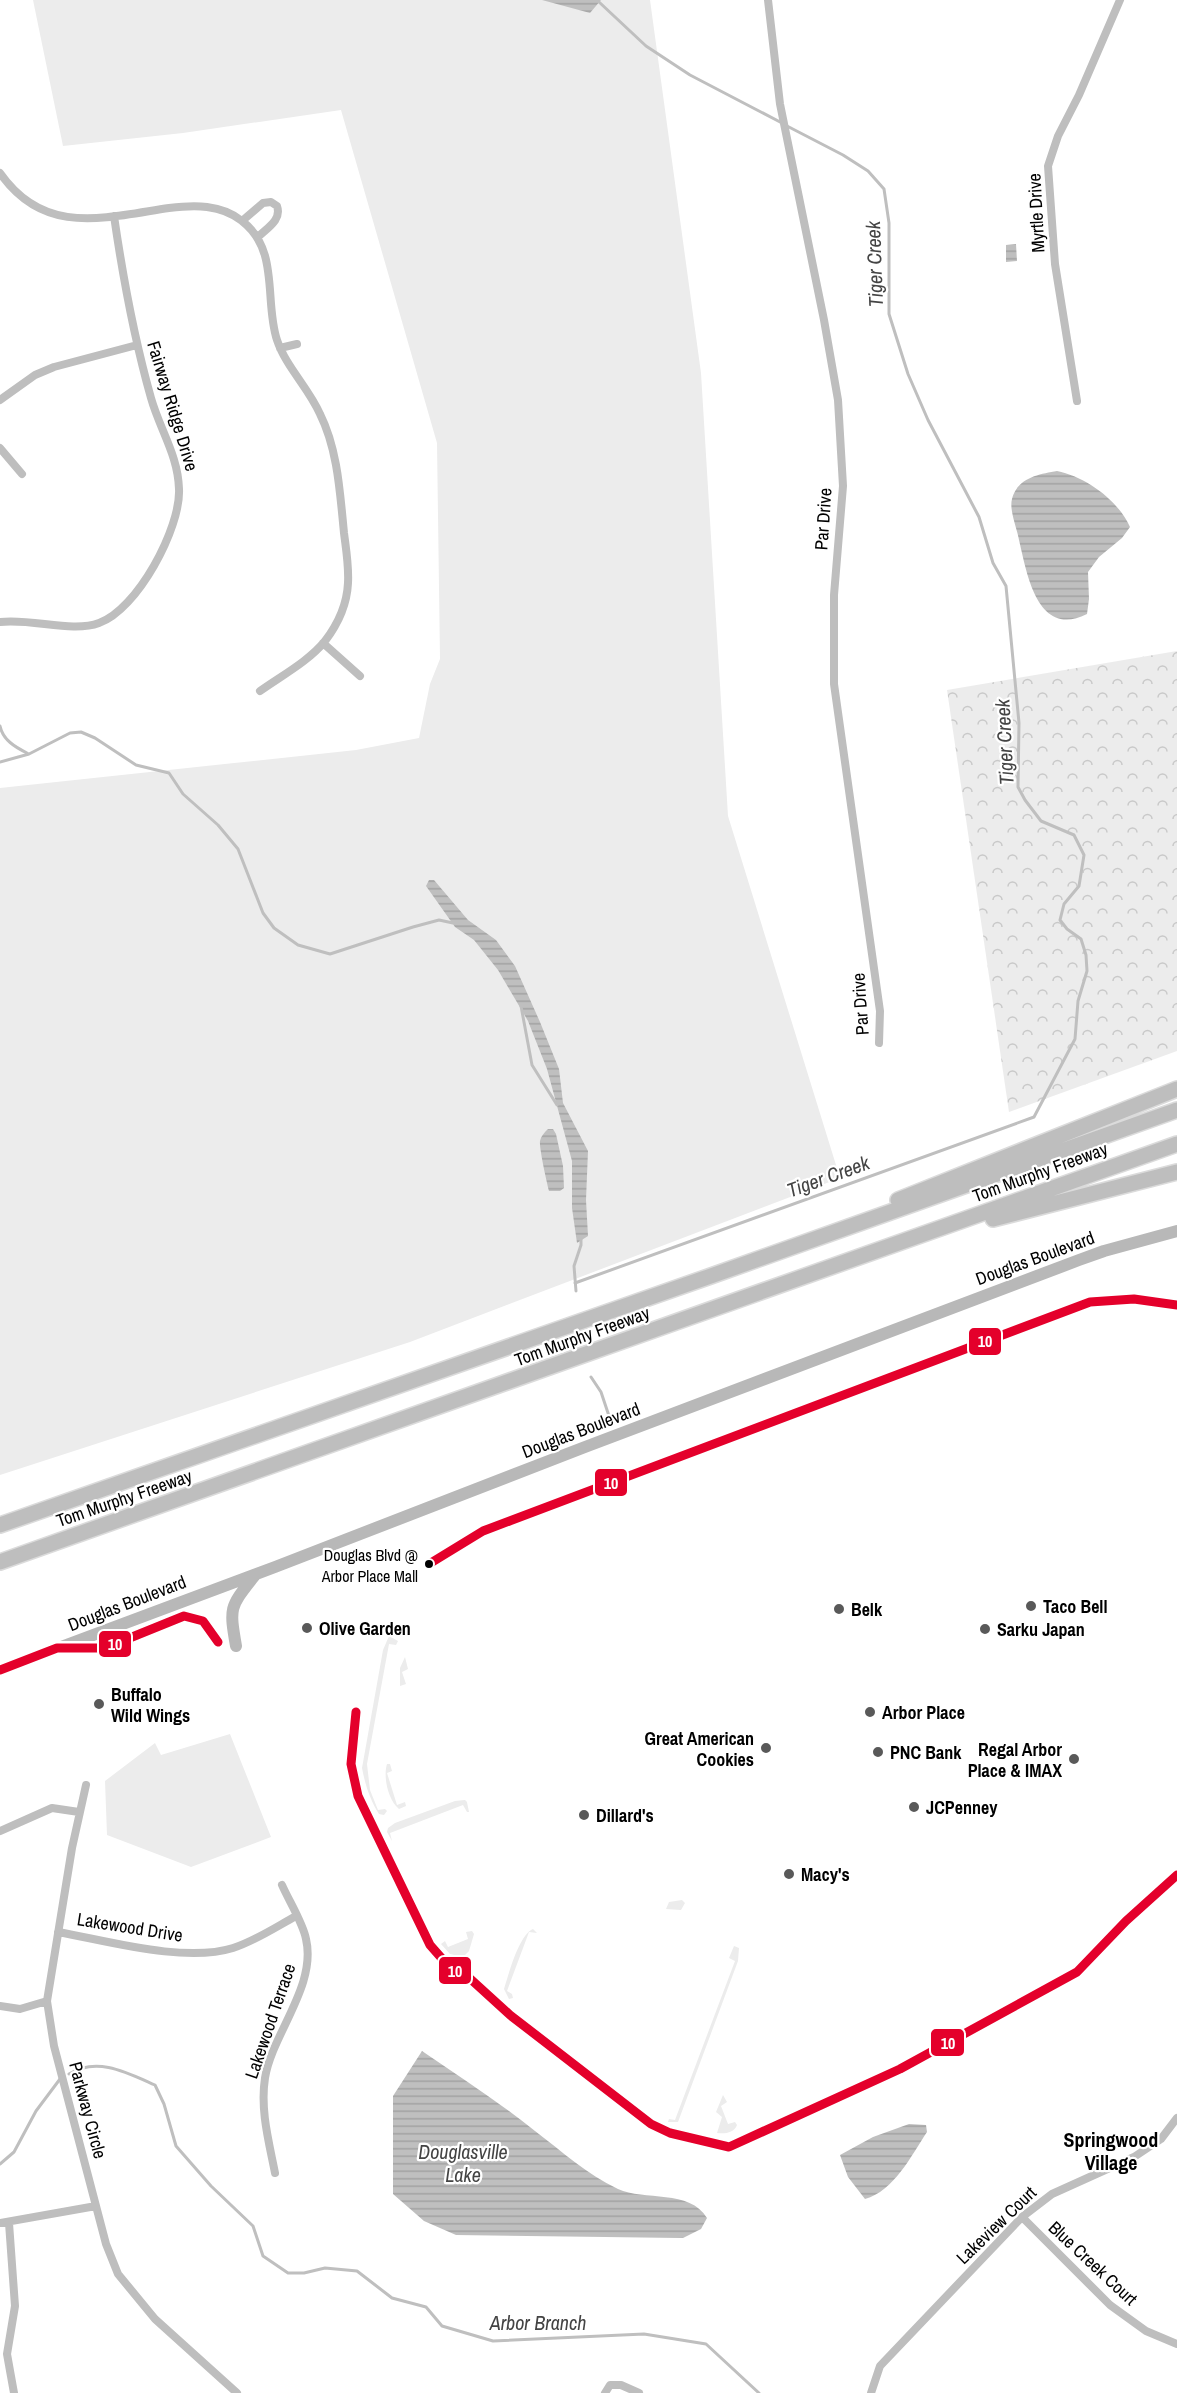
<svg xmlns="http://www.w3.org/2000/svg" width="1177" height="2393" viewBox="0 0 1177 2393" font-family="'Archivo Narrow',sans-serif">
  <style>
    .green { fill: #ececec }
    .forest { fill: url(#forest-crowns) }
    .water { fill: url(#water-rules) }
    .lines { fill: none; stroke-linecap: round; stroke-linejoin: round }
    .stream { stroke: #bfbfbf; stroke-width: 3 }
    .highway-casing { stroke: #dbdbdb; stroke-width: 18 }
    .street { stroke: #bebebe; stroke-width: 8 }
    .secondary { stroke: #b8b8b8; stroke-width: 12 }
    .highway { stroke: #bebebe; stroke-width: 15 }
    .bus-1-casing { stroke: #fff; stroke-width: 14 }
    .bus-1 { stroke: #e4002b; stroke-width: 9 }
    .bus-dot { fill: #000; stroke: #fff; stroke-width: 2 }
    .poi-dot { fill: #595959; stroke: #fff; stroke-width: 2 }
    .labels { text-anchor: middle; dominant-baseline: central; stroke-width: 4.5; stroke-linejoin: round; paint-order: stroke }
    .bus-label { font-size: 16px; fill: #000; stroke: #fff; text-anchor: end }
    .street-label { font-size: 18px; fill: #000; stroke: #fff }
    .poi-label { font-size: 18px; font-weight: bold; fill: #000; stroke: #fff; text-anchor: start }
    .water-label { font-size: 20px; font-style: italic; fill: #444; stroke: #fff }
    .neighbourhood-label { font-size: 20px; font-weight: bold; fill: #000; stroke: #fff }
    .line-badge { stroke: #fff; stroke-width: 2 }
    .badge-label { font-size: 16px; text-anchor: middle; font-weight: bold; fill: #fff }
  </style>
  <defs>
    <pattern id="forest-crowns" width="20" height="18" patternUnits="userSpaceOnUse" patternTransform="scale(1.5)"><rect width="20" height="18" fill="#ececec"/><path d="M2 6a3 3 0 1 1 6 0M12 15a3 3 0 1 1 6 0" fill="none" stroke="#c9c9c9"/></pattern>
    <pattern id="water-rules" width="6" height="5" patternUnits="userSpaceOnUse" patternTransform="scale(1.5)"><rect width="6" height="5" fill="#bfbfbf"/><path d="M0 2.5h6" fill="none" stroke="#a2a2a2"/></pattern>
  </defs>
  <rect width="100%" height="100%" fill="#fff"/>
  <path class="green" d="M33 0H650L701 373 728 816 840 1178 410 1342 0 1475V788L356 750 419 738 430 684 440 659 437 443 341 110 183 133 63 146Z
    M389 1636 398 1641 396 1645 389 1644 367 1764 370 1790 378 1810 385 1809 387 1811 384 1815 379 1814C370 1800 365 1784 362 1768L383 1650Z
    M405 1657 408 1669 402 1672 406 1684 400 1686V1668Z
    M230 1734 271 1837 191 1867 107 1835 105 1781 155 1743 161 1755Z
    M387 1764H390L392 1771 387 1773 397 1805 405 1802 406 1806 399 1809C388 1800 383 1777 387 1764Z
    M465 1800 467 1802 469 1812H467L463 1805 390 1833 392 1841 387 1832 388 1828 395 1823 455 1801Z
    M682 1900 685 1903 681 1910 666 1909 669 1902Z
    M533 1929 537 1933 529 1932 507 1991 512 1994 513 1998 509 1999 504 1989C509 1973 519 1935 533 1929Z
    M472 1931 474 1934 469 1951 463 1957 450 1954 441 1944 445 1941 448 1947 468 1939 466 1932Z
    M734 1946 739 1948 738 1961 678 2122H668L669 2119 675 2120 735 1961 729 1958Z
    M723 2095 727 2102 721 2106 728 2124 735 2122 737 2125C734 2133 725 2134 717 2133L722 2117 716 2112Z"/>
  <path class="forest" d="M1177 651V1051L1009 1112 947 690Z"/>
  <path class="water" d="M542 0H601L590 13Z
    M1016 244 1017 261 1006 262V245Z
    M1057 471C1086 477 1118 500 1130 527L1122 538 1099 557 1088 572 1089 599 1087 614C1037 639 1027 573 1019 540 1017 528 1009 510 1012 499 1017 478 1039 474 1057 471Z
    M429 880H434L468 920 496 940 515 966 540 1022 559 1069 563 1103 588 1151 586 1200 588 1236 577 1243 572 1208V1161L547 1069 528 1021 498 970 474 940 455 927 426 886Z
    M548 1129H553L556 1134 563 1166 564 1188 560 1191H549C547 1183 539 1148 540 1141 541 1136 544 1133 548 1129Z
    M422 2051C460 2077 499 2102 535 2131 563 2152 586 2174 618 2189 644 2201 690 2189 707 2218L701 2229 683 2238 456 2235 424 2221 393 2194V2096Z
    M909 2124 926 2125 927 2132C911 2156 894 2191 865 2199L848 2177 840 2155 873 2137Z"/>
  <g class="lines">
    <path class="stream" d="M599 2 646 46 690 75 782 123
      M0 726C3 740 15 747 27 753
      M0 762 29 754 70 733 81 732 95 738 136 765 169 773 183 794 218 825 238 849 263 913 274 928 298 945 330 954 413 927 439 920 453 923
      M521 1006 532 1065 557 1105
      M575 1283 1034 1117 1075 1039 1078 1001 1087 971 1086 955 1081 939 1067 929 1060 920 1064 904 1079 886 1084 855 1074 835 1041 821 1025 800 1018 787 1019 723 1006 586 993 563 979 517 928 420 908 374 889 314V223L884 189 868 171 843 155 787 126
      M576 1291 574 1266 581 1245V1237
      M591 1377 601 1392 609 1416
      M69 2074C97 2056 128 2073 155 2085L164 2104 176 2146 211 2186 253 2226 263 2256 288 2273H304L325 2268 357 2271 392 2298 426 2307 442 2326 493 2341 644 2334 706 2344 759 2393
      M0 2164 14 2152 36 2111 60 2079"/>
    <defs>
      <path id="highway" d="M898 1200 1177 1089
        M993 1219 1177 1172
        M0 1525 708 1277 1177 1110
        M0 1562 1177 1144"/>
    </defs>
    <use href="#highway" class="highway-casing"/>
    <path class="street" d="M768 0 780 104 824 320 838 400 843 486 834 595V684L880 1011 879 1043
      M0 173C44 236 103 218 169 208 194 205 221 204 242 221 280 250 264 301 277 340 286 367 308 387 320 414 338 450 340 494 344 533 346 549 349 566 348 583 347 604 338 624 325 641 309 661 281 676 260 691
      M242 221 263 203 271 202 277 206C282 220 267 228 258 237
      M280 348 297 344
      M0 400 35 375 54 367 137 345
      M1077 401 1055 264 1048 166 1058 136 1079 95 1120 0
      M0 448 22 474
      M0 622C32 618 72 633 99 623 137 610 181 528 179 489 178 455 160 430 151 398 134 338 123 278 114 216
      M323 643 360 676
      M86 1785 72 1848 47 2001 54 2046 106 2244 118 2274 155 2319 237 2393
      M0 1831 52 1808 79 1812
      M58 1932C108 1941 185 1963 233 1948 255 1941 276 1927 296 1916
      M0 2006 20 2009 47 2001
      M275 2173C269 2142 260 2110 265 2078 272 2034 317 1986 306 1939 303 1923 289 1901 282 1885
      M1022 2217 1110 2305 1146 2331 1177 2344
      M0 2223 96 2206
      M9 2223 15 2306 7 2354 14 2393
      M605 2393 610 2385H621L639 2393
      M871 2393 880 2366 1022 2217 1052 2194 1134 2157 1161 2139 1177 2118"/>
    <path class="secondary" d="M236 1646C229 1606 230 1607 255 1575
      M64 1648H105L184 1616 203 1621 218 1642
      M0 1670 275 1567 585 1447 1079 1260 1104 1251 1177 1231"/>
    <use href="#highway" class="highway"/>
    <defs>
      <path id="bus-1" d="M429 1564 483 1531 1090 1302 1134 1299 1177 1305
        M0 1670 57 1648H105L184 1616 203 1621 218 1642
        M356 1712 351 1764 358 1796 430 1945 452 1970 465 1974 510 2015 651 2124 670 2133 729 2147 900 2069 1077 1972 1126 1921 1177 1875"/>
    </defs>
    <use href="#bus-1" class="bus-1-casing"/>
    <use href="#bus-1" class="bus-1"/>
  </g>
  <circle class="bus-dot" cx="429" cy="1564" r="5"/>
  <g class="poi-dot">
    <circle cx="1031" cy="1606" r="6"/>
    <circle cx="839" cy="1609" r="6"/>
    <circle cx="307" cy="1628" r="6"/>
    <circle cx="985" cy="1629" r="6"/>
    <circle cx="99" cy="1704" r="6"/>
    <circle cx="870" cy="1712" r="6"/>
    <circle cx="766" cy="1748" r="6"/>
    <circle cx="878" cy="1752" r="6"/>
    <circle cx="1074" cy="1759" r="6"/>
    <circle cx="914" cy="1807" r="6"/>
    <circle cx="584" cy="1815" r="6"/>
    <circle cx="789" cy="1874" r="6"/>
  </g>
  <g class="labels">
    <g class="bus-label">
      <text x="418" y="1555">Douglas Blvd @<tspan x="418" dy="21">Arbor Place Mall</tspan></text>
    </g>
    <g class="street-label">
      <text transform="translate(1036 213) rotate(-93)">Myrtle Drive</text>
      <text transform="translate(173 406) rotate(73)">Fairway Ridge Drive</text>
      <text transform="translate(823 519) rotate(-86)">Par Drive</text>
      <text transform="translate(860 1004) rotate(-94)">Par Drive</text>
      <text transform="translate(1040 1172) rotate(-20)">Tom Murphy Freeway</text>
      <text transform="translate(1035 1258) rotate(-20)">Douglas Boulevard</text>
      <text transform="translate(582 1336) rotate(-20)">Tom Murphy Freeway</text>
      <text transform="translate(581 1430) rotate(-21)">Douglas Boulevard</text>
      <text transform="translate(124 1498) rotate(-19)">Tom Murphy Freeway</text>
      <text transform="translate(127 1603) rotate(-21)">Douglas Boulevard</text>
      <text transform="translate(130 1927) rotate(9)">Lakewood Drive</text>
      <text transform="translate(270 2021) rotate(-71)">Lakewood Terrace</text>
      <text transform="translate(88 2110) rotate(75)">Parkway Circle</text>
      <text transform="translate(996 2225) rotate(-44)">Lakeview Court</text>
      <text transform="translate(1093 2263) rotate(43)">Blue Creek Court</text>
    </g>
    <g class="poi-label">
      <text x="1043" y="1606">Taco Bell</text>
      <text x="851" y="1609">Belk</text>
      <text x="319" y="1628">Olive Garden</text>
      <text x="997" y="1629">Sarku Japan</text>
      <text x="111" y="1694">Buffalo<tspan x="111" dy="21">Wild Wings</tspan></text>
      <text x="882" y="1712">Arbor Place</text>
      <text x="754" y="1738" text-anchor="end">Great American<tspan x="754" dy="21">Cookies</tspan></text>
      <text x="1062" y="1749" text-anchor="end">Regal Arbor<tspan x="1062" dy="21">Place &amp; IMAX</tspan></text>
      <text x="890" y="1752">PNC Bank</text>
      <text x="926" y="1807">JCPenney</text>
      <text x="596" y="1815">Dillard's</text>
      <text x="801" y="1874">Macy's</text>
    </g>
    <g class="water-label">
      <text transform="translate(874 264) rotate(-92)">Tiger Creek</text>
      <text transform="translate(1004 742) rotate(-93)">Tiger Creek</text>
      <text transform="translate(828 1176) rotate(-20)">Tiger Creek</text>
      <text x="463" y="2151">Douglasville<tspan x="463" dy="23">Lake</tspan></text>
      <text x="538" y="2322">Arbor Branch</text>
    </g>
    <g class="neighbourhood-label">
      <text x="1111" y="2139">Springwood<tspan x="1111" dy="23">Village</tspan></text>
    </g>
  </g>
  <g class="line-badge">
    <rect x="968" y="1327" width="34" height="29" rx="6" fill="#e4002b"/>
    <rect x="594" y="1468" width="34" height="29" rx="6" fill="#e4002b"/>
    <rect x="98" y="1630" width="34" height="28" rx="6" fill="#e4002b"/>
    <rect x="438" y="1956" width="34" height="29" rx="6" fill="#e4002b"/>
    <rect x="930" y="2028" width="35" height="29" rx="6" fill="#e4002b"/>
  </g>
  <g class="badge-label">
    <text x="985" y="1347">10</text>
    <text x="611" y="1489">10</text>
    <text x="115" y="1650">10</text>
    <text x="455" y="1977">10</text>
    <text x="948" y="2049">10</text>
  </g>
</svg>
